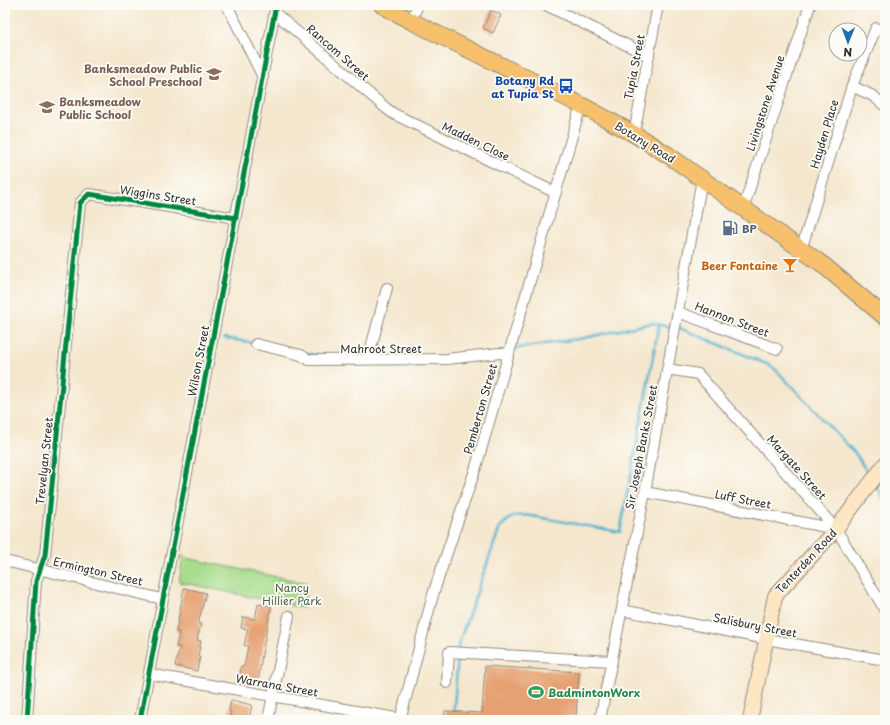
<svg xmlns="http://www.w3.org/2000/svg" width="890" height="725" viewBox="0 0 890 725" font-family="'Playpen Sans',sans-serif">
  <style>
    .green { fill: #a7dc8c; stroke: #69845c }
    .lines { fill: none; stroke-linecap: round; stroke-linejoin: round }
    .stream { stroke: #51b4d0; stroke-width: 2.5 }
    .building { fill: #e5a171 }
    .street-casing { stroke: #90897c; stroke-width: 12 }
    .secondary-casing { stroke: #90897c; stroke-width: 16 }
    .primary-casing { stroke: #90897c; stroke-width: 18 }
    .street { stroke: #fff; stroke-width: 10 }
    .secondary { stroke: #fce6c4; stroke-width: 14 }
    .primary { stroke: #f7c06c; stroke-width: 16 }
    .cycleway-casing { stroke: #fdfcf7; stroke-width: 8 }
    .cycleway { stroke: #00873e; stroke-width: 5 }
    .labels { text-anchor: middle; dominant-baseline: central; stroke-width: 3.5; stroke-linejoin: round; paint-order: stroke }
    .street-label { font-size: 11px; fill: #2b2b2b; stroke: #fdfcf7 }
    .education-label { font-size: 11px; font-weight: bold; fill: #785e54; stroke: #fdfcf7; text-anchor: end }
    .transit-label { font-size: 11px; font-weight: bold; fill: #164399; stroke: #fdfcf7; text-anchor: end }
    .service-label { font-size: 11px; font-weight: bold; fill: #4e5e75; stroke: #fdfcf7; text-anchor: start }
    .food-label { font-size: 11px; font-weight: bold; fill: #c56008; stroke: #fdfcf7; text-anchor: end }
    .park-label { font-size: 11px; fill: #506048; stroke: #fdfcf7 }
    .leisure-label { font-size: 11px; font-weight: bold; fill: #27864d; stroke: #fdfcf7; text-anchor: start }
  </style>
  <rect width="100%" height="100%" fill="#fdfcf7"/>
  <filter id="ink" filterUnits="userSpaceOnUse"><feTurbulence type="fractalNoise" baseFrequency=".025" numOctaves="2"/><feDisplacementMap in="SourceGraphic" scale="8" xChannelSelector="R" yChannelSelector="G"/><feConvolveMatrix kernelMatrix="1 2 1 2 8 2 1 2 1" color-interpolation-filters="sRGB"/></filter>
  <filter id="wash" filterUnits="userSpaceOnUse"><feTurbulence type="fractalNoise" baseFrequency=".012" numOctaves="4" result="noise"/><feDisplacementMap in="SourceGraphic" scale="16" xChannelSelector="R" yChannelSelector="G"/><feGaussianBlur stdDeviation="0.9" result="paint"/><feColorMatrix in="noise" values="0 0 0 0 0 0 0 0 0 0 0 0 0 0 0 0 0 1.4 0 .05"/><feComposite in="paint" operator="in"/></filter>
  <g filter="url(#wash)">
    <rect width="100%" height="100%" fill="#f4e7cd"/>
    <path class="green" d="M183 555 186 558 307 583 304 608 179 582Z"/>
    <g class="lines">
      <path class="stream" d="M677 328 682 329 769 365 776 370 856 454 870 477
        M225 338 254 343
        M513 349 584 338 652 323 672 327
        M306 353 319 355
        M875 484 885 500
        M458 650 459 643 500 527C513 515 514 514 532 516L620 532 659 325
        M453 720 458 655"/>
    </g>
    <g id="blocks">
      <path class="building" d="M491 10 501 15 493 33 483 28Z
        M184 588 206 593 198 624H201L197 640 201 641 198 656 200 657 197 671 175 666 180 647H176L179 632H176Z
        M258 604 271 606 262 654 258 683 239 680 241 666 244 667 248 646 244 645 248 629 241 628 243 617 255 619Z
        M485 666 579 672 576 717 564 716 563 720H444L445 711 482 713Z
        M231 700 252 705 249 720H229L231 712 229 711Z"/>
    </g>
  </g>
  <g filter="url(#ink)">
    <use href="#blocks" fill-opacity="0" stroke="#90897c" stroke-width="1"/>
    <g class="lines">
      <defs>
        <path id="street" d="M227 5 263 77
          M546 5 649 56
          M275 13 387 109 394 114 556 193
          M411 21 418 5
          M852 86 873 96 885 106
          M634 134 658 5
          M743 209 810 5
          M801 250 852 86 876 28
          M678 312 777 349
          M256 344 301 355 309 360 447 359 499 353 509 354
          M368 359 387 288
          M667 369 698 374 836 529 885 610
          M645 492 836 529
          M5 561 162 599
          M622 610 766 639 885 660
          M149 674 401 719
          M447 683 449 652 612 661
          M27 720 36 581 45 555 80 203 89 194 236 218
          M140 720 276 5
          M268 720 289 616
          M400 720 434 591 476 467 581 105
          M600 720 645 492 702 179"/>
        <path id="secondary" d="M750 720 775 596 836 529 885 464"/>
        <path id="primary" d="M382 5 411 21 581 105 634 134 668 155 822 264 885 317"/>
      </defs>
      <use href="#street" class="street-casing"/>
      <use href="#secondary" class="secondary-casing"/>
      <use href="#primary" class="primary-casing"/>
      <use href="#street" class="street"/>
      <use href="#secondary" class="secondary"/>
      <use href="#primary" class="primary"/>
      <defs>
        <path id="cycleway" d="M27 720 36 581 45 555 80 203 89 194 236 218
          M140 720 276 5"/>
      </defs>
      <use href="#cycleway" class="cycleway-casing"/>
      <use href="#cycleway" class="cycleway"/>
    </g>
  </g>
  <defs>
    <symbol id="school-bare" viewBox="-9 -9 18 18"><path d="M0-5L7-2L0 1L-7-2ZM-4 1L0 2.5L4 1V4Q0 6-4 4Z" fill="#8d6e63" stroke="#fdfcf7" stroke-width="2.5" paint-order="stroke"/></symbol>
    <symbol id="bus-bare" viewBox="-9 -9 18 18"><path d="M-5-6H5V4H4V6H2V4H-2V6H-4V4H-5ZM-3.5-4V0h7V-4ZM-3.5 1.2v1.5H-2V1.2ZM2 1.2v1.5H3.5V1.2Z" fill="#1a4fb4" stroke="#fdfcf7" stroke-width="2.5" paint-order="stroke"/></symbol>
    <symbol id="fuel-bare" viewBox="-9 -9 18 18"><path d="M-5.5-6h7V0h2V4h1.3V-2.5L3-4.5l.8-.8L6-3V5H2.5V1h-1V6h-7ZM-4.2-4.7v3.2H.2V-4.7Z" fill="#5c6f8a" stroke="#fdfcf7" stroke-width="2.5" paint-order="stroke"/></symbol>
    <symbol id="bar-bare" viewBox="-9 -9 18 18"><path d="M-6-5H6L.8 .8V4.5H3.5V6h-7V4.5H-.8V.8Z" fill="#e8710a" stroke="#fdfcf7" stroke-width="2.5" paint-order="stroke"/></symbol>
    <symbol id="stadium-bare" viewBox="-9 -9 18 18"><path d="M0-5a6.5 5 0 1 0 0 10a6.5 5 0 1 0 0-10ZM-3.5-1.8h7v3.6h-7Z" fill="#2e9e5b" stroke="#fdfcf7" stroke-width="2.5" paint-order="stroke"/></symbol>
  </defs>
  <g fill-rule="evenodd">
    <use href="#school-bare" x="203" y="63" width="22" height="22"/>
    <use href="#bus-bare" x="555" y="75" width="22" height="22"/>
    <use href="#school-bare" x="36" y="96" width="22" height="22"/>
    <use href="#fuel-bare" x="719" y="217" width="22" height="22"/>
    <use href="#bar-bare" x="779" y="254" width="22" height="22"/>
    <use href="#stadium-bare" x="525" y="681" width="22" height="22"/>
  </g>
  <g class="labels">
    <g class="street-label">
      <text transform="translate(338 52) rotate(41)">Rancom Street</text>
      <text transform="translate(634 67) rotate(-79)">Tupia Street</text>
      <text transform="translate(765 103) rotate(-72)">Livingstone Avenue</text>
      <text transform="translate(824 134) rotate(-73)">Hayden Place</text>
      <text transform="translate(476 141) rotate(26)">Madden Close</text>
      <text transform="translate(645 142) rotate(31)">Botany Road</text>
      <text transform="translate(158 195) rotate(9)">Wiggins Street</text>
      <text transform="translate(732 319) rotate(21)">Hannon Street</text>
      <text x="381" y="348">Mahroot Street</text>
      <text transform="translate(198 361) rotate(-79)">Wilson Street</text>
      <text transform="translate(480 409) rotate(-74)">Pemberton Street</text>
      <text transform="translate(641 447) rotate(-79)">Sir Joseph Banks Street</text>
      <text transform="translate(44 461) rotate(-84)">Trevelyan Street</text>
      <text transform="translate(797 467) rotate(48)">Margate Street</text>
      <text transform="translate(743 499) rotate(11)">Luff Street</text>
      <text transform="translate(806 561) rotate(-47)">Tenterden Road</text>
      <text transform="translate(98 571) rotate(13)">Ermington Street</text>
      <text transform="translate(755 625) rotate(11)">Salisbury Street</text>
      <text transform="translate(277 685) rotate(10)">Warrana Street</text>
    </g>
    <g class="education-label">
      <text x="202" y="68">Banksmeadow Public<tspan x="202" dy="13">School Preschool</tspan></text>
      <text x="59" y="101" text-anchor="start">Banksmeadow<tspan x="59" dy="13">Public School</tspan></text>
    </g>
    <g class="transit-label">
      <text x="554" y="80">Botany Rd<tspan x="554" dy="13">at Tupia St</tspan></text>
    </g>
    <g class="service-label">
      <text x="742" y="228">BP</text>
    </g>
    <g class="food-label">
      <text x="778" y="265">Beer Fontaine</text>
    </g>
    <g class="park-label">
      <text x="292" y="587">Nancy<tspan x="292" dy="13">Hillier Park</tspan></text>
    </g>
    <g class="leisure-label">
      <text x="548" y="692">BadmintonWorx</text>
    </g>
  </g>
  <rect width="890" height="725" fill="none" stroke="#fdfcf7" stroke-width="20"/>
  <g transform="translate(848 42) rotate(181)"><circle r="19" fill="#fdfcf7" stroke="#a9a8a5"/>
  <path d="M0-3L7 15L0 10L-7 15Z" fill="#1f6fb2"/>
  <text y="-6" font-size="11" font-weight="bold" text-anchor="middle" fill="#2b2b2b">N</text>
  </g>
</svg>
